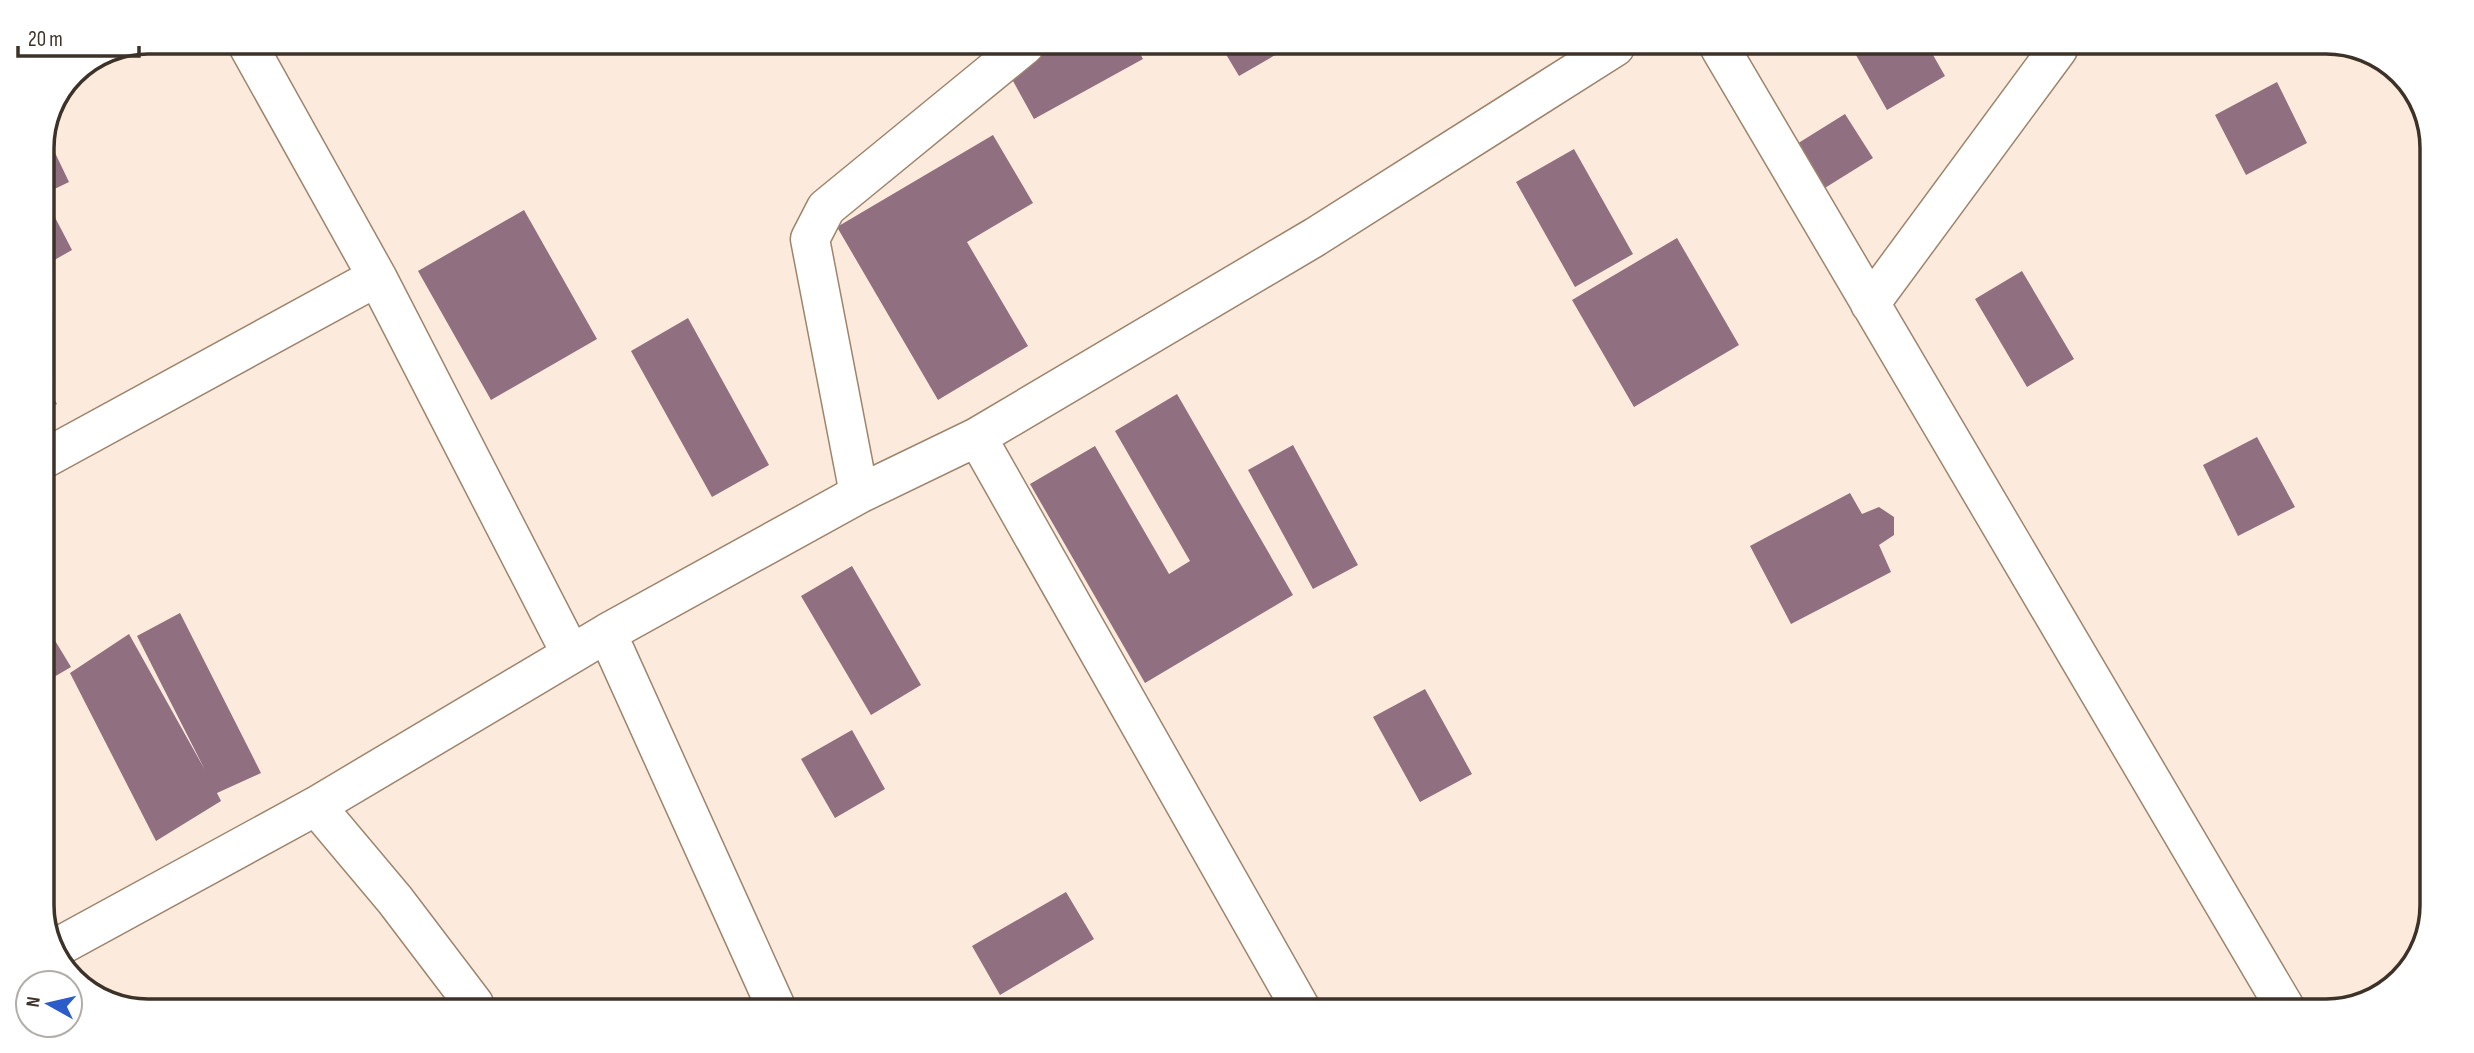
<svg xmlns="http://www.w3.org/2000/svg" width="2474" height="1053" viewBox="0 0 2474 1053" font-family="'Sofia Sans Condensed',sans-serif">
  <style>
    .building { fill: #8f6f80 }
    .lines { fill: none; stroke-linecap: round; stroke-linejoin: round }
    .minor-casing { stroke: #9e846d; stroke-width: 41 }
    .minor { stroke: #fff; stroke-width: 38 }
    .rim { fill: none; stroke: #3d3228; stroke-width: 3.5 }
  </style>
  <rect width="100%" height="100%" fill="#fcebdc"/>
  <path class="building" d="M385 43H422L416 50 403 55 390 50Z
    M1056 45 1136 46 1143 59 1034 119 1008 72Z
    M1221 46H1291L1239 76Z
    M1852 48H1929L1945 76 1887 110Z
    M2277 82 2307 143 2246 175 2215 115Z
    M1845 114 1873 158 1820 191 1792 147Z
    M46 134 69 182 42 195V142Z
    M993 135 1033 203 967 242 1028 346 938 400 837 227Z
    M1574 149 1633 254 1575 287 1516 182Z
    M48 204 72 250 42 267V207Z
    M524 210 597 339 491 400 418 271Z
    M1677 238 1739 345 1634 407 1572 300Z
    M2022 271 2074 359 2027 387 1975 299Z
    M688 318 769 465 712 497 631 351Z
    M42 377 57 404 42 413Z
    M1177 394 1293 595 1145 683 1030 484 1095 446 1169 574 1190 561 1115 431Z
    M2257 437 2295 507 2238 536 2203 465Z
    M1293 445 1358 565 1313 589 1248 470Z
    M1850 493 1862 514 1879 507 1894 517V535L1879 545 1891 572 1791 624 1750 546Z
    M852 566 921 685 871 715 801 596Z
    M180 613 261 773 217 793 221 801 156 841 70 673 129 634 205 770 137 636Z
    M42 619 71 667 42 684Z
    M1425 689 1472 774 1420 802 1373 717Z
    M852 730 885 789 835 818 801 759Z
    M1066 892 1094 939 1000 995 972 946Z"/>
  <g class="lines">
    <defs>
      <path id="minor" d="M246 42 377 277 571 654
        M1720 48 2287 1011
        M1870 304 2058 49
        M977 437 1300 1007
        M42 460 377 277
        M859 494 810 239 826 208 1025 45
        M607 633 775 1005
        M316 806 395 900 474 1004
        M56 948 316 806 607 633 859 494 977 437 1315 237 1615 47"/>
    </defs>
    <use href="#minor" class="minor-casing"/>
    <use href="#minor" class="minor"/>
  </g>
  <path d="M0 0H2474V1053H0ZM148 54H2326A94 94 0 0 1 2420 148V905A94 94 0 0 1 2326 999H148A94 94 0 0 1 54 905V148A94 94 0 0 1 148 54Z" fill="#fff" fill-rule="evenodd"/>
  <path class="rim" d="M148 54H2326A94 94 0 0 1 2420 148V905A94 94 0 0 1 2326 999H148A94 94 0 0 1 54 905V148A94 94 0 0 1 148 54Z"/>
  <g transform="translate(49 1004) rotate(278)"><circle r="33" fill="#ffffff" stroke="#b1ada9" stroke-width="2"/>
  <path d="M0-5L12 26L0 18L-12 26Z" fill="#2c5cca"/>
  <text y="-10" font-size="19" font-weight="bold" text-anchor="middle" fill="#3d3228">N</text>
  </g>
  <path d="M18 46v10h121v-10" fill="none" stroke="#3d3228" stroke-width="3.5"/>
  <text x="28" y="46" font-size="21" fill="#3d3228" stroke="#ffffff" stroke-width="5" paint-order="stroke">20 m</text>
</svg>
